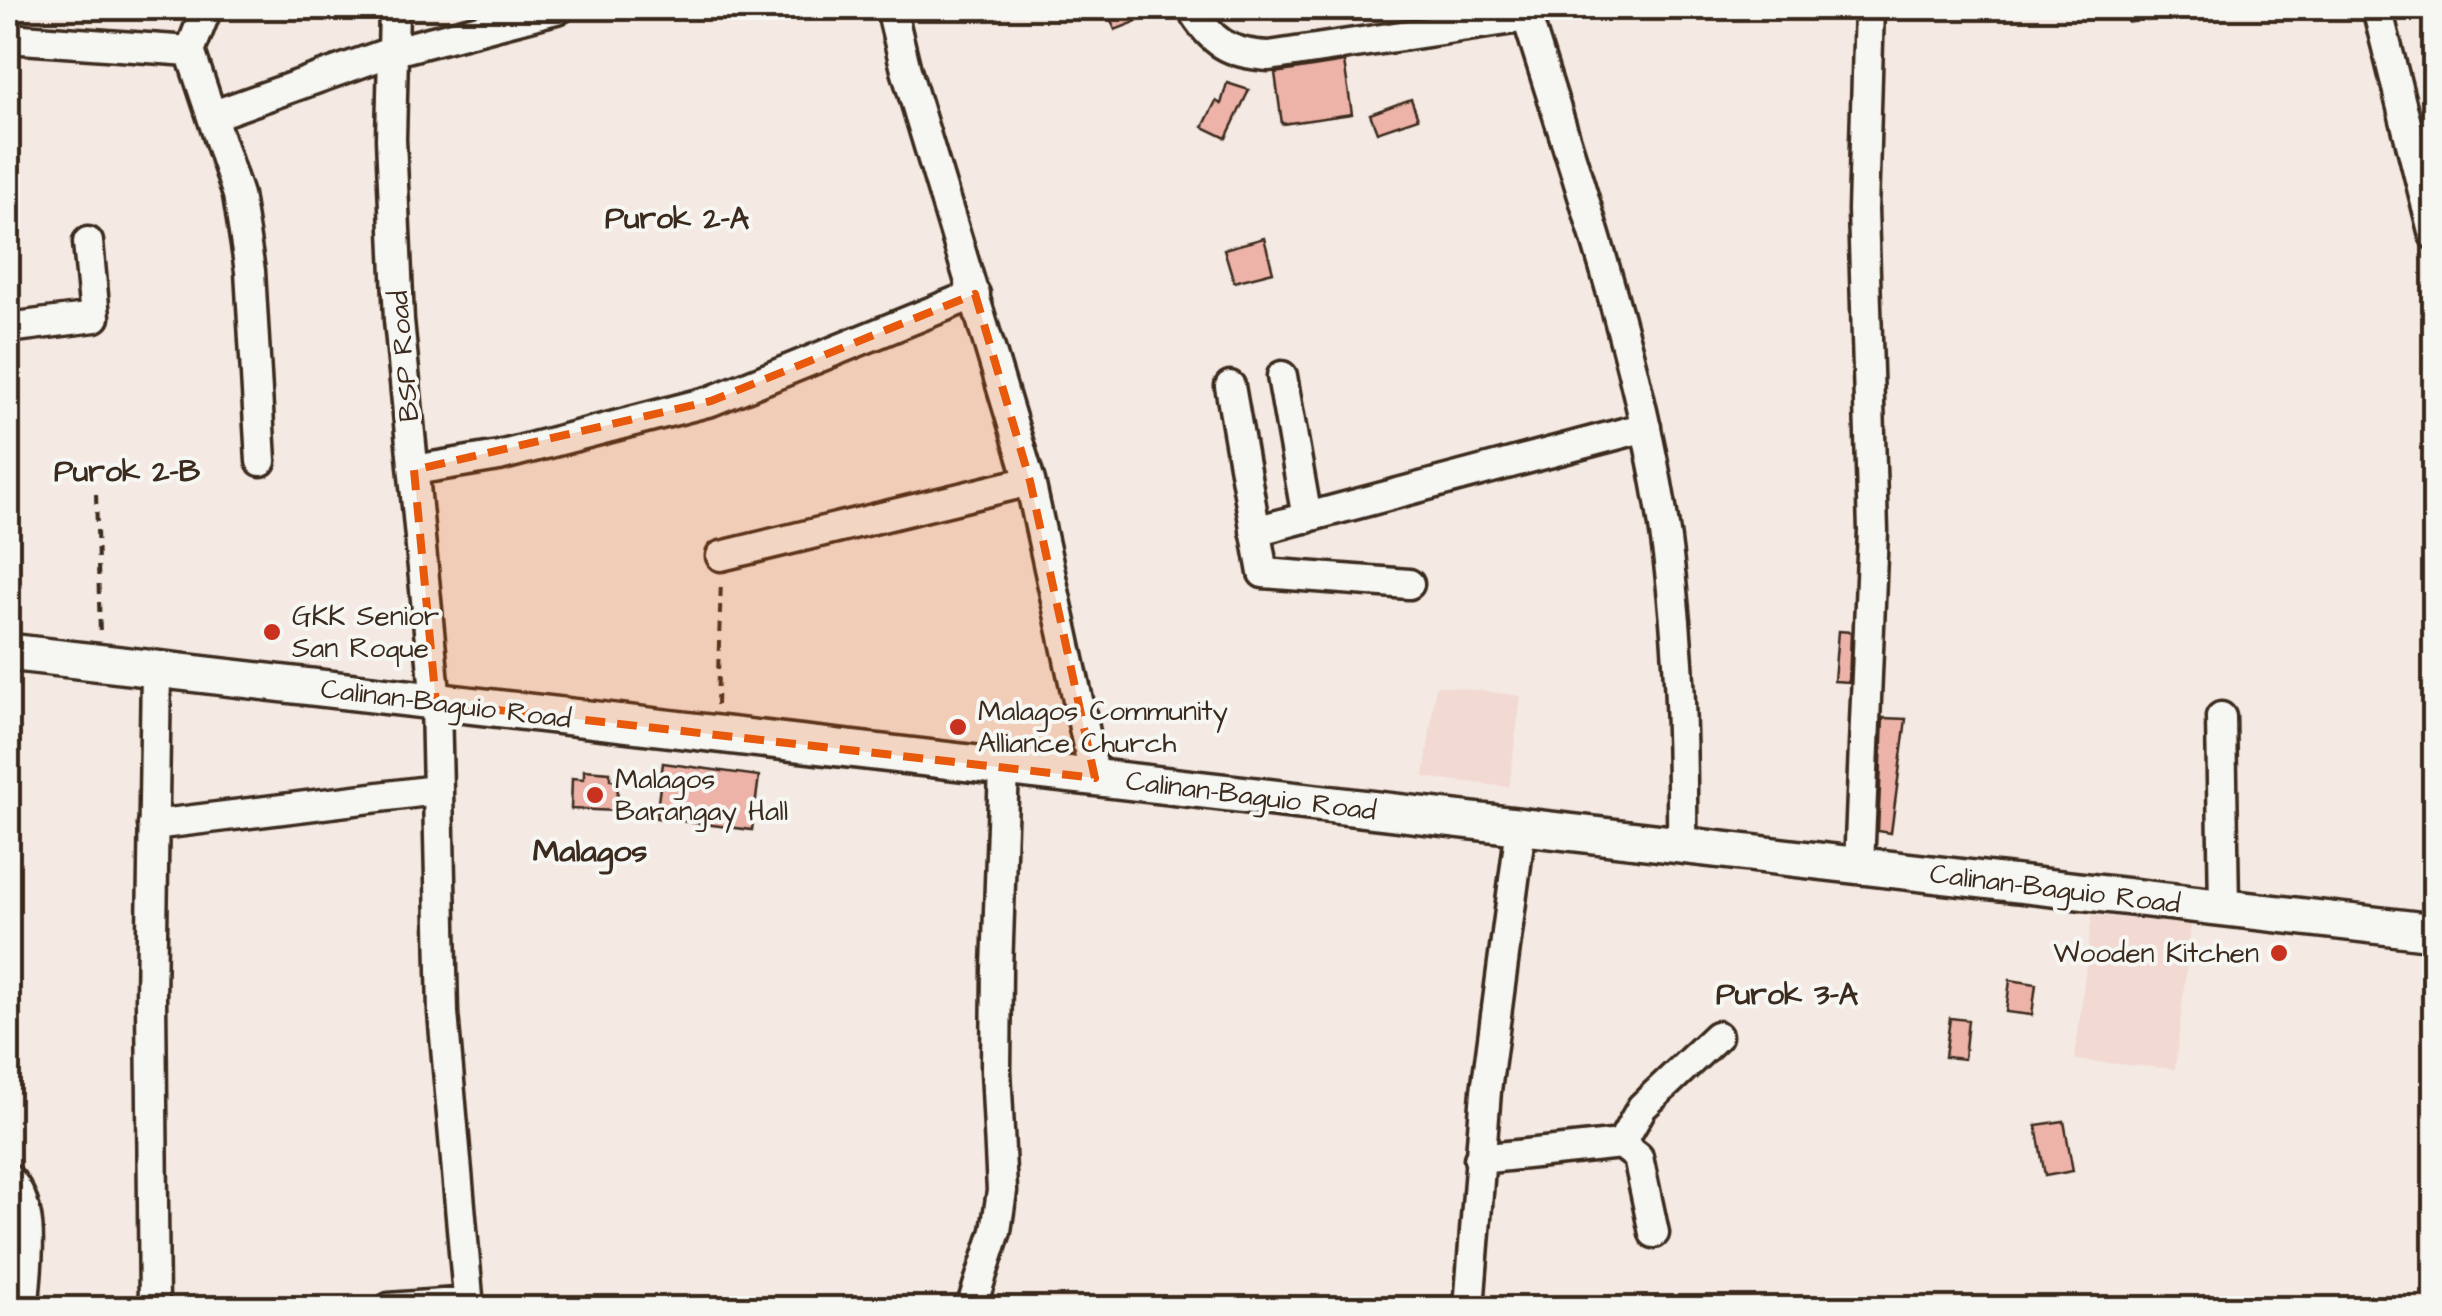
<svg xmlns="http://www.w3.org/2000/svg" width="2442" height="1316" viewBox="0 0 2442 1316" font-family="'Architects Daughter',sans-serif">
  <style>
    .built { fill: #f2d9d2 }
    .building { fill: #edb3a9; stroke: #3b2a1e; stroke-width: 2.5 }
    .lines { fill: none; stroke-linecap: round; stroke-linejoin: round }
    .minor-casing { stroke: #3b2a1e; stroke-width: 35 }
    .major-casing { stroke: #3b2a1e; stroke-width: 42 }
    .path { stroke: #3b2a1e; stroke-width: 4; stroke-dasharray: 10 8; stroke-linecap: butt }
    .minor { stroke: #f6f6f2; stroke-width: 28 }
    .major { stroke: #f6f6f2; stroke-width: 35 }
    .marked { fill: #e8590c; fill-opacity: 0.2; stroke: #e8590c; stroke-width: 8; stroke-dasharray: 20 12; stroke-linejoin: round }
    .poi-dot { fill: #c8321e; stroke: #f6f6f2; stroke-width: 4 }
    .labels { text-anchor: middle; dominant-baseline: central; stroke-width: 8; stroke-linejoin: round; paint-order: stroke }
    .street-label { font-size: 28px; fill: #3b2a1e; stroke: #f6f6f2 }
    .poi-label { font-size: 28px; fill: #3b2a1e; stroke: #f6f6f2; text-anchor: start }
    .neighbourhood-label { font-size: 30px; font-weight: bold; fill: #3b2a1e; stroke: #f6f6f2 }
    .quarter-label { font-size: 32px; font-weight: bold; fill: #3b2a1e; stroke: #f6f6f2 }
  </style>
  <rect width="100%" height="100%" fill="#f4e9e3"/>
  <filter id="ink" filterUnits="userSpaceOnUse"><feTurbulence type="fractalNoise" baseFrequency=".01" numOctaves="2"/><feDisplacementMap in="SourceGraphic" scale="20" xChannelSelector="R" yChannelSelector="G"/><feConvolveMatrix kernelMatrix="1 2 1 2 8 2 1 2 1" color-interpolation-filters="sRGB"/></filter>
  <g filter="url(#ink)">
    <path class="built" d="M1436 685 1521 696 1509 787 1424 777Z
      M2092 915 2191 925 2175 1069 2075 1060Z"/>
    <path class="building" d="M1106 8H1169V9L1115 30Z
      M1344 62 1352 114 1282 124 1275 73Z
      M1227 83 1249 90 1226 138 1203 127 1216 101 1221 104Z
      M1411 99 1418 118 1377 132 1370 114Z
      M1264 238 1273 272 1234 282 1224 249Z
      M1838 631 1851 632 1849 682 1834 681Z
      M1883 718 1906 719 1891 833 1878 831Z
      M663 763 759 776 752 830 656 818Z
      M584 770 610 772V780L618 781 617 811 571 809 572 778 584 779Z
      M2010 980 2036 984 2032 1015 2006 1012Z
      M1950 1018 1968 1020 1964 1059 1945 1057Z
      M2064 1121 2073 1171 2045 1176 2036 1125Z"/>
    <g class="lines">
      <defs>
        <path id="minor" d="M207 8 190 51 238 195 250 271 261 461
          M394 8 391 139 399 320 436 703 443 1013 469 1308
          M891 8 906 70 1030 481 1095 778
          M1191 8C1211 42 1229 54 1269 56L1527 17 1538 8
          M2377 8 2434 235
          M1527 17C1574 169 1629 328 1657 484 1679 604 1683 724 1682 846
          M8 38 190 51
          M214 115 391 52 560 8
          M8 328 95 317 88 242
          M1282 376 1307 518
          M1230 386 1263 573 1409 584
          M414 470 499 456 711 401 975 294
          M1255 531 1646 427
          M721 556 1030 481
          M2221 717 2224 908
          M153 825 436 790
          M1859 866 1873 531 1863 210 1869 8
          M1621 1144 1642 1107 1717 1036
          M1479 1159 1621 1144 1638 1157 1654 1233
          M8 1178C39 1210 25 1268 24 1308
          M154 1308 151 999 156 670
          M389 1308 469 1302
          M971 1308 996 1231 1002 1191 996 1070 997 969 1004 768
          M1469 1308 1486 1091 1521 827"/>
        <path id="major" d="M8 652 2434 932"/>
      </defs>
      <use href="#minor" class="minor-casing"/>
      <use href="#major" class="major-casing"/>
      <path class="path" d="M2127 22 2248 8
        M96 494 100 634
        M717 705 721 580"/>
      <use href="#minor" class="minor"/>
      <use href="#major" class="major"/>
    </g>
  </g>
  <path class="marked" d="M975 294 1030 481 1095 778 436 703 414 470 711 401Z"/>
  <g class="poi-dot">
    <circle cx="272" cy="632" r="10"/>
    <circle cx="958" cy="727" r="10"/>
    <circle cx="595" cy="795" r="10"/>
    <circle cx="2279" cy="953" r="10"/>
  </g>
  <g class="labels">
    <g class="street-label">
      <text transform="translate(404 356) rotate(-95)">BSP Road</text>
      <text transform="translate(446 704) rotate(7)">Calinan-Baguio Road</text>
      <text transform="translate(1251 796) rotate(7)">Calinan-Baguio Road</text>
      <text transform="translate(2055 889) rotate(7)">Calinan-Baguio Road</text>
    </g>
    <g class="poi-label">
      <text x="292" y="616">GKK Senior<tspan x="292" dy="32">San Roque</tspan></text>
      <text x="978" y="711">Malagos Community<tspan x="978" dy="32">Alliance Church</tspan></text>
      <text x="615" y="779">Malagos<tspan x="615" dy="32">Barangay Hall</tspan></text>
      <text x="2259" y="953" text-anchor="end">Wooden Kitchen</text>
    </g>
    <g class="neighbourhood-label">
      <text x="677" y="219">Purok 2-A</text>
      <text x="127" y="472">Purok 2-B</text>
      <text x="1787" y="995">Purok 3-A</text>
    </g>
    <g class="quarter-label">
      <text x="590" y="851">Malagos</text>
    </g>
  </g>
  <rect width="2442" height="1316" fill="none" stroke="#f6f6f2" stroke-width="40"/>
  <rect x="20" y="20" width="2402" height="1276" fill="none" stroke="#3b2a1e" stroke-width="4" filter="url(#ink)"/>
</svg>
